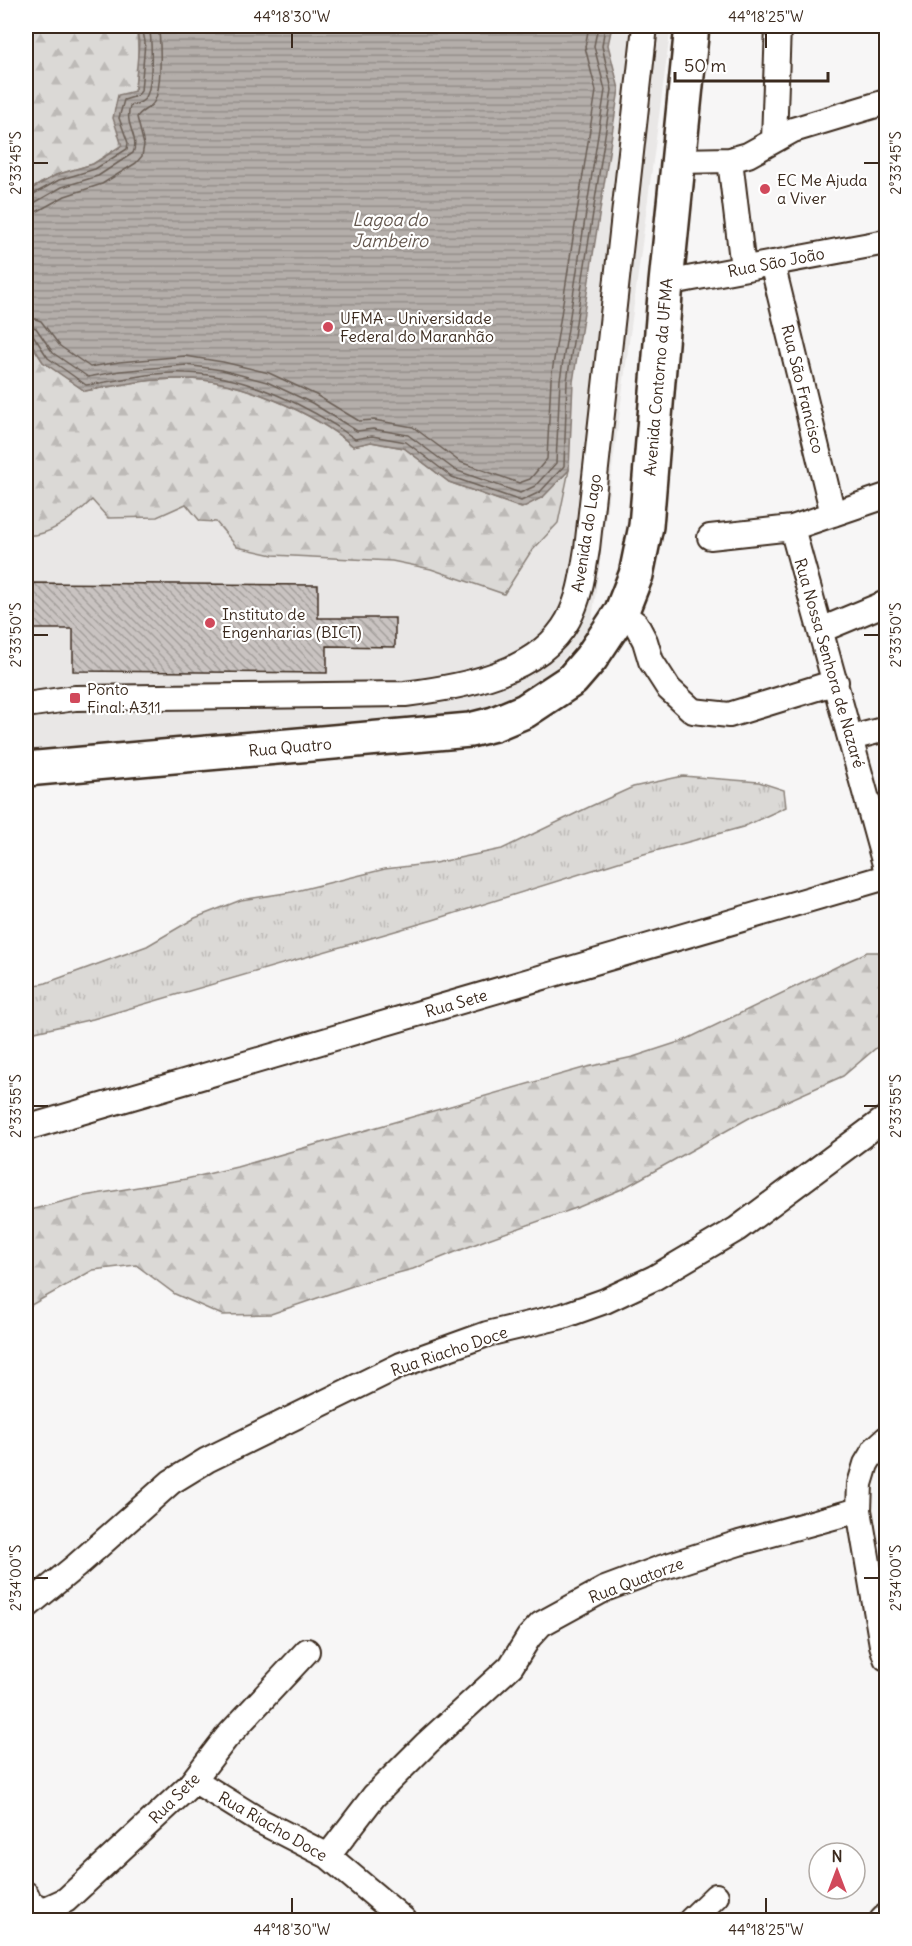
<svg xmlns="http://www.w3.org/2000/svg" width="912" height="1946" viewBox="0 0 912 1946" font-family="Delius,sans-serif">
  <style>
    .built { fill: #e9e7e6 }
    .grass { fill: url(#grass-tufts); stroke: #8b827a; stroke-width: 1.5 }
    .forest { fill: url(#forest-firs); stroke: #8b827a; stroke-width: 1.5 }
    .water { fill: url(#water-rules); stroke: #847972; stroke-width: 1.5 }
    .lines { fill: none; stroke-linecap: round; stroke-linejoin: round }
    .shore { stroke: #6b5f56; stroke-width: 1.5 }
    .building { fill: url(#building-back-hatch); stroke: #3b2a1e; stroke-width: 1.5 }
    .street-casing { stroke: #3b2a1e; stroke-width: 28 }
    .secondary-casing { stroke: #3b2a1e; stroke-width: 38 }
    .street { stroke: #fff; stroke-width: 24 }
    .secondary { stroke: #fff; stroke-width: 33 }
    .ticks { fill: none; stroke: #3b2a1e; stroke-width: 2 }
    .poi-dot { fill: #d1495b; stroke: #fff; stroke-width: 2 }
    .labels { text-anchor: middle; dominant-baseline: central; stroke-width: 4.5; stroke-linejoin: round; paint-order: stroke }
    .poi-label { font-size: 16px; fill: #3b2a1e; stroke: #fff; text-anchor: start }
    .street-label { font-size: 16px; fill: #3b2a1e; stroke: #fff }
    .water-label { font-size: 18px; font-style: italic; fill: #65584f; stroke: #fff }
    .neatline { fill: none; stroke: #3b2a1e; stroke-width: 2 }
    .ticks-label { font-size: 15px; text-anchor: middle; fill: #3b2a1e }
  </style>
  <defs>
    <pattern id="grass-tufts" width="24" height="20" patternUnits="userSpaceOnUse" patternTransform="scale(1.5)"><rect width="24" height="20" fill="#dbd9d6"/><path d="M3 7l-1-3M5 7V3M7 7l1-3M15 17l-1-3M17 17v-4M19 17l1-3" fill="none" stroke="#bdbab7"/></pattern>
    <pattern id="forest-firs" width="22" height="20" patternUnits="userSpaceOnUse" patternTransform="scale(1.5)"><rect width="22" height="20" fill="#dbd9d6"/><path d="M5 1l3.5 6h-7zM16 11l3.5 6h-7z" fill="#bdbab7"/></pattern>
    <pattern id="water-rules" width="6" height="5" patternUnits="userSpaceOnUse" patternTransform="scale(1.5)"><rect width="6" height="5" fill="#b4aeaa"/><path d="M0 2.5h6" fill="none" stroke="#948e8a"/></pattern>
    <pattern id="building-back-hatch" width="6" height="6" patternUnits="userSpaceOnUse" patternTransform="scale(1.5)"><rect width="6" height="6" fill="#c9c3c1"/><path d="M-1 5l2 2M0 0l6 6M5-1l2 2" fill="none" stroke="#a49f9c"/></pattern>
  </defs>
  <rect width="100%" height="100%" fill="#f7f6f6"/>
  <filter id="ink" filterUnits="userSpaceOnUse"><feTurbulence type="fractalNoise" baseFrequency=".0167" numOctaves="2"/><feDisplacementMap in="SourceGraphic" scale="12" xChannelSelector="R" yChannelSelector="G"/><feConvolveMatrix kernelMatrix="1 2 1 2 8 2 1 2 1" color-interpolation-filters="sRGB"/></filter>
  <g filter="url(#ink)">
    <path class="built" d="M26 26H671L591 628 531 695 445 730 26 770Z"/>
    <path class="grass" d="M683 776 759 782 784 790 786 807 743 827 644 854 433 920 93 1019 26 1034V987L46 983 147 946 195 918 241 900 292 892 385 869 435 863 502 849 589 807 633 787Z"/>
    <path class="forest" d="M26 26H136C143 66 131 106 122 145L93 164 56 175 26 192Z
      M26 335 43 362 85 391C118 385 152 378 185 379 238 379 313 412 353 446L371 442 404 448 449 482 521 508 543 497 569 470 558 523 530 553 504 594 431 569 392 561 273 555 237 547 216 522 200 521 186 504 157 517 108 518 92 500C76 515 49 538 26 535Z
      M867 952H886V1036L883 1042 843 1076 751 1117 622 1189 579 1207 488 1239 413 1269 367 1281 271 1314 222 1315 175 1294 136 1265 93 1270 26 1308V1211L84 1196 186 1179 237 1167 587 1067 633 1057 685 1040Z"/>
    <path class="water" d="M136 26H612L608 45 619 89 573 382 569 470 543 497 522 508 449 482 404 448 371 442 353 446C313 412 239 379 185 379 152 378 118 385 85 391L43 362 26 335V192L56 175 93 164 122 146 113 118 118 95 135 91 139 42Z"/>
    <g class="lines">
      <path class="shore" d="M26 197 30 196 59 180 95 169 127 149 128 143 119 118 124 100 137 96 141 91 145 42 142 26
        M26 204 34 203 62 187 98 176 133 153C140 136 124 127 130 106 136 104 143 103 146 97 153 86 152 39 149 26
        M26 213 38 211 65 196 102 184 136 163 142 156 144 145 137 117C141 110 150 109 154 102 162 89 161 41 158 26
        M26 316 41 321 60 346 90 367 119 362 185 356 223 362 269 373 316 395 359 421 374 420 413 427 460 462 519 483 530 479 547 459 551 379 596 91 585 47 589 26
        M26 325 36 328 53 353 88 377 120 371 186 365 222 370 267 382 312 403 357 431 373 429 408 435 455 470 520 493 535 486 556 463 560 380 605 90 594 46 598 26
        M26 333 33 335 48 358 86 385C119 381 153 371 186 373 244 375 309 405 355 439L372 436 406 442 452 477 521 501 540 492 564 466 567 381 612 90 602 46 605 26"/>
    </g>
    <path class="building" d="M26 583 318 585V618H395V647L327 646V673L73 671V629H26Z"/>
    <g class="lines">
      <defs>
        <path id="street" d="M774 140 778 26
          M730 160 743 268
          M678 161 730 160 748 155 793 130 886 102
          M772 263 833 514
          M666 283 886 242
          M792 528 886 868
          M710 537 792 528 886 496
          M621 613 636 624 645 641 651 661 669 689 693 711 729 715 836 682
          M821 630 886 603
          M26 705 75 698 405 694C461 687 538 674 568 620 580 598 583 573 587 549L645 26
          M851 738 886 729
          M26 1128 886 877
          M886 1439 875 1449 866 1464 860 1484 859 1510 882 1645 886 1658
          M26 1607 76 1566 171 1482 207 1460 401 1365 487 1334 563 1316 605 1301 654 1278 737 1229 886 1118
          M194 1780 260 1821 328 1856 404 1920
          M328 1856 374 1796 427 1743 511 1666 529 1637 541 1624 605 1589 661 1568 739 1543 859 1510
          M26 1894 30 1903 44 1910 66 1900 189 1786 226 1738 307 1651
          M691 1920 716 1896
          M882 1920 886 1916"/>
        <path id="secondary" d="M26 769 470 730 494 724 525 711 572 680 591 658 621 613 636 575 646 526 666 283 692 26"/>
      </defs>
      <use href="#street" class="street-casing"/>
      <use href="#secondary" class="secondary-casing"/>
      <use href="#street" class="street"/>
      <use href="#secondary" class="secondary"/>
    </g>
  </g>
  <path class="ticks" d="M292 33V48M766 33V48M33 163H48M864 163H879M33 635H48M864 635H879M33 1106H48M864 1106H879M33 1578H48M864 1578H879M292 1898V1913M766 1898V1913"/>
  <g class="poi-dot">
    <circle cx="765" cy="189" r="6"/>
    <circle cx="328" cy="327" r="6"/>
    <circle cx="210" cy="623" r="6"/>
    <rect x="69" y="692" width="12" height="12" rx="3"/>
  </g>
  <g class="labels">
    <g class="poi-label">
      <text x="777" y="180">EC Me Ajuda<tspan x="777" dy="18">a Viver</tspan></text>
      <text x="340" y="318">UFMA - Universidade<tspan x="340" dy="18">Federal do Maranhão</tspan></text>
      <text x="222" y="614">Instituto de<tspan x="222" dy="18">Engenharias (BICT)</tspan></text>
      <text x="87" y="689">Ponto<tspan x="87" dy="18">Final: A311</tspan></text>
    </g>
    <g class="street-label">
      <text transform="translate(776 262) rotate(-11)">Rua São João</text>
      <text transform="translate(658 377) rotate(-85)">Avenida Contorno da UFMA</text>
      <text transform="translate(803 389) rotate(76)">Rua São Francisco</text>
      <text transform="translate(586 533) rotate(-81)">Avenida do Lago</text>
      <text transform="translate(830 663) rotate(74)">Rua Nossa Senhora de Nazaré</text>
      <text transform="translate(290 747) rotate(-5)">Rua Quatro</text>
      <text transform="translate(456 1003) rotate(-16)">Rua Sete</text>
      <text transform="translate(449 1351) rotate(-19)">Rua Riacho Doce</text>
      <text transform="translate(636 1580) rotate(-21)">Rua Quatorze</text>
      <text transform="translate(174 1798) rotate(-45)">Rua Sete</text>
      <text transform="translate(273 1826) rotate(30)">Rua Riacho Doce</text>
    </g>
    <g class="water-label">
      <text x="390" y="219">Lagoa do<tspan x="390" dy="21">Jambeiro</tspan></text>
    </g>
  </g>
  <rect width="912" height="1946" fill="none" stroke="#fff" stroke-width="66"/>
  <g transform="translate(837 1871)"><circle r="28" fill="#ffffff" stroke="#b1aaa5" stroke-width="1.5"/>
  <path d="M0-4.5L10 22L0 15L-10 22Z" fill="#d1495b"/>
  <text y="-9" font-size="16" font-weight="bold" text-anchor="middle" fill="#3b2a1e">N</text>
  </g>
  <path d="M675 72v9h153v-9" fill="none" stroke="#3b2a1e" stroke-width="3"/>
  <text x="684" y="72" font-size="18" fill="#3b2a1e" stroke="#ffffff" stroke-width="4.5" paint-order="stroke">50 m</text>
  <rect x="33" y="33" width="846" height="1880" class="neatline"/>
  <g class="ticks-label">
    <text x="292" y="22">44°18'30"W</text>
    <text x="766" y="22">44°18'25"W</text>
    <text transform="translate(16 163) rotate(-90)" y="5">2°33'45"S</text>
    <text transform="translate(896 163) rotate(-90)" y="5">2°33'45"S</text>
    <text transform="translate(16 635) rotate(-90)" y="5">2°33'50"S</text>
    <text transform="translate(896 635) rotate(-90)" y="5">2°33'50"S</text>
    <text transform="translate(16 1106) rotate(-90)" y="5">2°33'55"S</text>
    <text transform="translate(896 1106) rotate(-90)" y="5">2°33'55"S</text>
    <text transform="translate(16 1578) rotate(-90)" y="5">2°34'00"S</text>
    <text transform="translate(896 1578) rotate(-90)" y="5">2°34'00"S</text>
    <text x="292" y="1935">44°18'30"W</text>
    <text x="766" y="1935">44°18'25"W</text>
  </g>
</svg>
